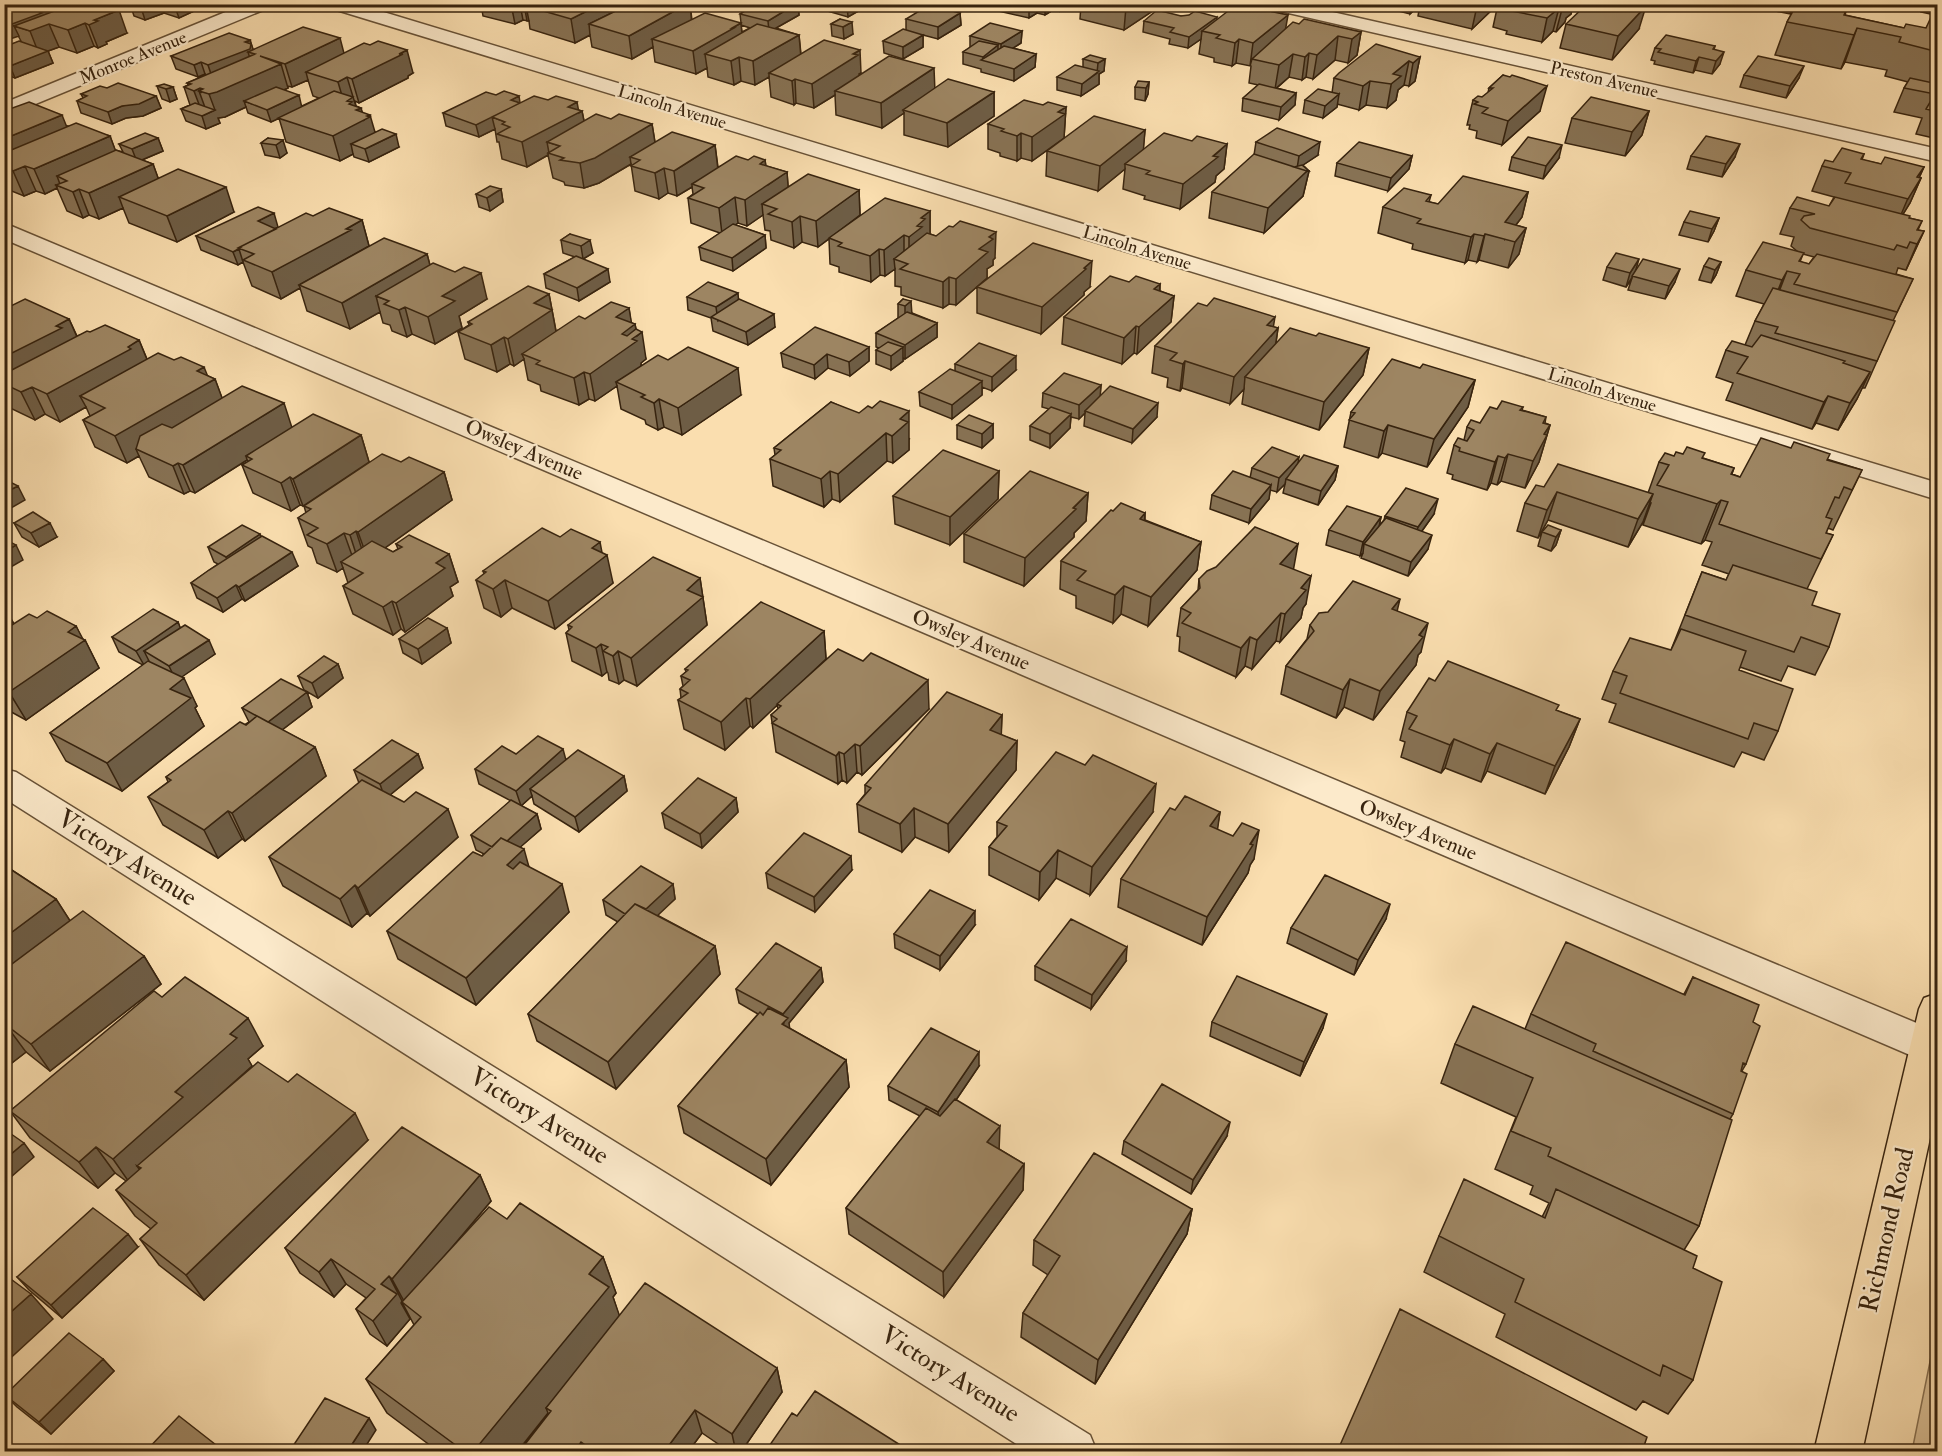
<svg xmlns="http://www.w3.org/2000/svg" width="1942" height="1456" viewBox="0 0 1942 1456" font-family="'IM FELL Double Pica',serif">
  <style>
    .green { fill: #d9be94; stroke: #887152; stroke-width: 1.5 }
    .lines { fill: none; stroke-linecap: round; stroke-linejoin: round }
    .street-casing { stroke: #685237; stroke-width: 3 }
    .primary-casing { stroke: #38240f; stroke-width: 3 }
    .street { fill: #fceacb; fill-rule: evenodd }
    .primary { fill: #fadeaf; fill-rule: evenodd }
    .wall { fill: #877254; stroke: #38240f; stroke-width: 1.5; fill-rule: evenodd }
    .shaded-wall { fill: #6e5d45; stroke: #38240f; stroke-width: 1.5 }
    .building { fill: #9d8562; stroke: #38240f; stroke-width: 1.5 }
    .labels { text-anchor: middle; dominant-baseline: central; stroke-width: 4.5; stroke-linejoin: round; paint-order: stroke }
    .far-street-label { font-size: 18px; fill: #38240f; stroke: #fceacb }
    .street-label { font-size: 21px; fill: #38240f; stroke: #fceacb }
    .near-street-label { font-size: 26px; fill: #38240f; stroke: #fceacb }
  </style>
  <rect width="100%" height="100%" fill="#fadeaf"/>
  <filter id="stains"><feTurbulence type="fractalNoise" baseFrequency=".00333" numOctaves="4"/><feColorMatrix values="0 0 0 0 .2 0 0 0 0 .09 0 0 0 0 .02 0 0 0 .5 -.17"/></filter>
  <radialGradient id="worn" r=".72"><stop offset=".6" stop-color="#630" stop-opacity="0"/><stop offset="1" stop-color="#630" stop-opacity=".3"/></radialGradient>
  <path class="green" d="M1937 1327V1451H1912Z"/>
  <g class="lines">
    <defs>
      <path id="street" d="M245 4H271L268 8 4 117V103Z
        M327 4H357L1938 483V500L330 8Z
        M1262 4H1297L1938 149V162L1271 9Z
        M4 223 1938 1032V1067L4 239Z
        M4 769 16 772 1090 1435 1097 1452H1029L4 798Z"/>
      <path id="primary" d="M1938 993V1101L1862 1452H1814L1919 1009 1924 998Z"/>
    </defs>
    <use href="#street" class="street-casing"/>
    <use href="#primary" class="primary-casing"/>
    <use href="#street" class="street"/>
    <use href="#primary" class="primary"/>
  </g>
  <path class="wall" d="M130 4H209L179 18 164 13 145 20 134 16Z
    M442 4H466L456 9Z
    M481 4H690L692 20 741 23 740 14 756 4H798L799 15 776 28 799 35 801 54 861 73 859 75 935 89 994 92V116L948 147 904 135V113L882 128 836 115 835 95 814 108 796 103 794 105 771 97 769 77 755 85 741 81 734 85 708 77 707 68 696 74 655 62 653 47 632 59 592 47 590 35 575 43 530 29 529 21 523 20 515 24 483 16ZM741 25 750 28 742 32Z
    M803 4H875L865 10 860 9V10L848 17Z
    M998 4H1069L1060 11 1053 10 1045 15 1037 13 1029 18 998 11Z
    M1081 4H1151V12L1124 30 1080 19Z
    M1371 4H1498L1472 29 1418 16 1420 5 1410 14Z
    M1498 4H1573L1571 14 1566 18 1565 22 1556 32 1553 31 1542 42 1506 34 1507 31 1493 27Z
    M1757 4H1838L1837 6 1847 8 1845 15 1904 28H1926L1935 15 1921 12 1924 4H1938V139L1916 134 1922 118 1894 112 1904 88 1908 82 1885 76 1887 70 1845 62 1841 69 1775 55 1787 22 1794 9 1790 14 1756 7Z
    M4 10H67L127 33 106 42 107 44 98 48 94 46 77 53 59 47 48 51 53 63 15 78 4 74V50H5L4 47 21 41Z
    M960 13 961 25 938 39 923 35V47L903 59 884 53 883 41 906 30V19Z
    M1181 16 1286 28 1299 24 1361 32 1357 55 1348 63 1335 60 1313 79 1306 77 1302 80 1289 77 1277 88 1296 93 1295 105 1279 120 1242 111 1243 98 1258 85 1249 83 1251 66 1236 63 1232 66 1214 62V58L1199 54 1201 39 1188 48 1169 44 1170 39 1143 32 1144 21Z
    M840 19 853 34 844 39 832 36 831 24Z
    M1566 24 1639 29 1612 60 1560 48Z
    M1022 31 1021 43 1013 48 1036 54 1035 67 1014 81 981 72V69L963 64V52L970 48V36Z
    M250 40 253 50 344 53 413 73 408 76V78L359 103 355 101 356 106 361 108 362 112 375 132 399 147 369 162 354 157 353 154 340 161 286 142 279 118 271 122 248 113 246 107 225 117 218 118 220 123 206 129 186 121 181 109 190 105 184 87 188 85 187 83 206 75 205 74 198 77 176 69 171 56ZM308 80 313 96 319 98 302 106 284 90 288 88 287 86 292 87Z
    M1715 46 1714 50 1720 64 1712 74 1695 70 1693 73 1654 64 1655 61 1651 60 1655 48Z
    M1420 57 1415 81 1409 86 1404 85 1398 90 1396 100 1387 108 1366 105 1359 110 1337 104V107L1323 118 1303 113 1305 100 1332 93 1334 78Z
    M1083 59H1105L1104 71 1099 74V84L1081 96 1057 90V77L1083 67Z
    M1503 75 1540 111 1502 145 1476 138 1477 131 1469 129 1470 125H1467L1473 100 1482 97 1488 93 1489 88Z
    M1744 75 1799 78 1786 98 1740 87Z
    M1149 82 1148 94 1145 101 1135 99V87Z
    M157 86 173 87 177 99 170 102 162 99Z
    M107 88 156 96 161 108 143 116 126 118 112 124 81 113 77 101 83 98 81 94Z
    M520 103 578 110 582 111 584 121 611 119 652 124 655 142 715 145 718 167 748 160H765L766 166 787 172 788 187 859 190 860 215 840 230 930 211V234L995 258 993 260V265L987 269V278L956 305 949 304 943 308 901 295V287L895 286V269L885 276 880 275 871 282 839 272V267L830 264 829 239 818 247 802 242 794 248 771 240 770 231 765 230 763 215 747 226 738 223 735 225 765 235 766 248 733 271 701 260 699 247 720 233 691 223 688 198 693 194 692 187 677 196 668 193 659 199 635 191 631 164 599 183 584 188 565 185 564 182 553 178 548 155 527 167 502 159 499 142H497L495 129 479 137 446 126 443 113Z
    M1043 105 1066 107 1064 138 1032 161 1021 158 1017 161 1000 156V153L988 149V124Z
    M4 111 110 136 115 150 123 152 119 144 158 138 163 151 142 160 153 164 158 178 234 212 177 242 129 223 123 208 99 219 89 215 83 218 67 211 57 188 45 194 36 191 24 196 4 188Z
    M1649 111 1642 135 1625 156 1565 143 1572 118Z
    M1145 130 1143 150 1192 141 1227 144 1224 169 1216 176 1215 182 1180 209 1144 199 1145 196 1123 189 1125 169 1098 191 1046 176 1047 151Z
    M268 138 287 153 280 158 265 155 261 143Z
    M1256 142 1318 155 1303 165 1309 171 1303 196 1264 233 1209 218 1212 192 1254 155Z
    M1864 154 1862 160 1881 164 1924 167 1919 178H1921L1910 203 1903 214 1909 218 1922 221 1918 230 1924 231 1906 270 1898 268 1896 274 1913 279 1893 321 1877 361 1865 388H1862L1857 399 1838 430 1816 423 1812 429 1726 400 1733 383 1716 377 1726 350 1745 345 1755 321 1764 304 1736 296 1746 270 1798 252 1791 246 1794 237 1780 234 1790 208 1829 206 1834 197 1812 191 1822 166ZM1803 254 1814 257 1809 264 1800 262Z
    M1412 156 1409 169 1388 191 1335 176 1337 163Z
    M1691 156 1735 157 1722 177 1687 169Z
    M1512 157 1559 158 1543 179 1509 170Z
    M501 189 503 202 490 211 479 207 476 194Z
    M1528 192 1522 217 1516 225 1526 228 1519 254 1508 268 1479 260 1477 262 1468 260 1465 263 1412 249 1413 244 1378 233 1383 207 1431 195 1429 202 1438 204Z
    M313 216 362 220 369 246 427 254 430 265 487 299 459 316 462 328 435 344 412 334 407 337 392 331 390 325 383 323 380 312 350 329 307 311 300 288 281 299 252 286 243 262 238 265 201 250 196 236 278 227 275 228 276 229Z
    M1719 218 1714 231 1708 242 1679 235 1684 222Z
    M570 234 593 253 583 259 610 282 579 301 546 288 544 274 575 257 563 253 561 240Z
    M1721 262 1716 275 1711 283 1699 280 1704 266Z
    M1607 267 1636 271 1675 282 1665 299 1628 290 1632 278 1626 287 1603 280Z
    M1129 282 1160 284V291L1174 296 1171 322 1137 354 1134 353 1122 364 1062 344 1064 317Z
    M977 287H1090L1084 292V295L1041 334 977 313Z
    M549 294 556 331 585 319 629 308 631 323 635 324 636 329 646 359 641 363V366L741 395 682 435 664 427 658 430 646 424 645 420 621 409 617 386 595 401 589 399 579 405 541 391 540 385 528 380 524 359 514 366 510 364 497 372 465 359 458 332 469 325 468 322Z
    M687 297 738 300 775 327 748 345 713 331 711 318 688 310Z
    M903 299 912 313 937 323V337L905 359 903 358V361L891 370 876 364V350L879 348 876 347V333L898 318V304Z
    M4 303 11 306 69 319 77 336 90 332 139 340 147 359 208 376 215 379 222 398 292 427 361 435 369 462H401L444 472 452 500 385 548 393 552 398 549 396 544 449 554 458 582 450 587 453 596 405 632 401 629 393 635 353 614 343 586 348 583 343 568 337 572 317 563 312 548 308 546 298 518 306 513 304 506 300 505 291 511 253 493 242 465 248 462 247 460 195 493 190 491 184 494 149 477 139 456 127 463 95 447 83 420 90 416 86 407 60 422 45 414 35 420 8 407 4 399Z
    M1273 327 1278 328 1276 343 1316 336 1369 348 1363 375 1319 430 1242 404 1244 389 1230 404 1182 388 1180 391 1167 387 1168 378 1152 373 1155 346Z
    M869 347V361L850 376 828 368 815 379 783 367 781 353Z
    M955 364 1016 370 992 391 982 387V395L952 419 920 406 919 392 955 371Z
    M1420 368 1475 380 1468 407 1427 467 1382 453 1378 458 1344 447 1351 412Z
    M1101 385 1100 396 1157 417 1132 443 1084 426 1085 413 1079 419 1071 417 1070 428 1050 448 1030 440V426L1049 409 1042 407 1043 393Z
    M831 402 910 439H909V450L893 463 887 461 840 502 832 499 824 507 773 486 770 459 775 455 774 448Z
    M1523 407 1522 410 1546 417 1545 423 1550 425 1539 462 1525 488 1501 481 1497 485 1491 483 1487 490 1452 479 1453 475 1447 473 1454 445 1464 440 1467 427 1480 423 1497 409Z
    M993 424V438L982 448 957 439V425Z
    M1791 448 1862 470 1833 530 1828 528 1826 533 1833 535 1807 589 1812 605 1829 647 1815 675 1788 666 1781 681 1740 667 1739 670 1778 731 1764 760 1742 752 1734 767 1609 722 1616 704 1602 699 1613 671 1671 650 1702 572 1726 580 1729 574 1702 565 1712 542 1705 540 1701 544 1643 525 1651 503H1650L1643 522 1628 547 1548 520 1538 538 1517 531 1525 503 1544 487 1648 493 1659 462 1674 456 1703 458 1734 468 1732 474 1740 477Z
    M1298 463 1338 466 1335 480 1318 505 1283 493 1285 484 1277 492 1270 490 1269 499 1249 523 1210 509 1212 495 1250 478 1252 468Z
    M999 471 998 499 950 545 895 524 893 496Z
    M1088 493 1086 521 1074 533V537L1024 586 964 562V534Z
    M1113 511 1145 513V520L1201 542 1197 570 1148 626 1121 614 1113 623 1076 608V596L1060 589 1061 561Z
    M1434 514 1422 531 1428 549 1408 576 1361 558 1363 553 1360 556 1326 545 1329 530 1381 517 1379 526 1384 520 1385 516Z
    M14 523 57 537 39 547 22 537Z
    M1561 530 1556 545 1551 551 1538 546 1542 532Z
    M261 536 298 566 245 601 242 599 223 612 197 598 191 583 218 564 214 562 208 547Z
    M560 537 602 553 613 583 555 629 512 608 501 617 484 608 476 580 484 574 483 571Z
    M1293 569 1306 604 1303 608 1301 618 1280 642 1276 641 1252 669 1245 666 1236 677 1179 651 1180 637 1177 636 1181 608 1198 590 1199 579Z
    M700 578 707 625 637 686 624 680 619 684 609 680 608 673 607 672 602 676 572 661 566 633 569 630 568 625Z
    M4 607 14 624 37 618 76 626 82 639 85 640 99 668 26 720 4 708Z
    M1397 611 1421 652 1418 655 1416 665 1373 720 1344 707 1336 718 1281 694 1286 666 1307 639 1310 625Z
    M178 622 180 628 215 654 181 677 197 706 195 708 204 726 122 791 66 761 50 733 143 665 119 652 112 637Z
    M447 628 451 643 422 664 403 653 399 639Z
    M824 631 826 659 929 709 862 775 857 772 847 783 842 780 838 784 776 752 771 715 778 709 777 705 753 728 750 726 725 750 684 729 678 700 681 698 680 689 683 686 681 676 686 672 685 669Z
    M338 664 343 678 318 698 304 690 298 676Z
    M1435 681 1557 711 1580 719 1569 747 1545 794 1487 771 1481 782 1445 768 1441 773 1401 757 1405 742 1400 740 1407 712Z
    M307 692 312 707 282 730 315 747 326 776 245 841 242 839 218 858 163 825 148 797 168 782 166 777 249 722 242 708Z
    M1002 715 1001 735 1017 741 1016 770 949 852 915 837 902 852 859 832 857 804 865 794V785Z
    M418 754 423 768 390 795 458 837 370 916 367 913 352 927 283 886 269 857 359 783 354 770Z
    M516 754 566 759 624 776 627 791 579 832 534 804 532 796 521 806 537 814 541 829 520 847 529 867 569 912 476 1005 398 959 387 931 484 854 476 850 471 835 511 801 479 784 475 769Z
    M736 798 738 812 702 848 665 828 662 813Z
    M1175 810 1220 812 1217 829 1254 859 1250 865 1248 873 1202 945 1118 907 1121 879Z
    M1153 812 1090 895 1056 878 1039 900 989 875V847L997 837V822Z
    M4 865 56 899 70 921 144 956 161 984 50 1071 26 1052 4 1069Z
    M852 870 815 912 768 888 766 873Z
    M673 884 675 899 657 915 715 946 720 974 616 1089 537 1041 528 1014 618 922 606 915 603 900Z
    M1386 919 1354 975 1287 943 1291 928Z
    M975 925 940 970 895 948 894 934Z
    M1126 961 1091 1009 1035 980V966Z
    M821 968 823 982 789 1023V1028L846 1060 849 1087 771 1185 684 1133 678 1106 758 1014 739 1003 736 989Z
    M1693 977 1753 1022 1746 1064 1742 1071 1733 1114 1730 1119 1699 1226 1684 1250 1693 1268V1380L1668 1414 1643 1401 1636 1410 1496 1337 1505 1314 1424 1272 1439 1236 1542 1217 1549 1203 1530 1194 1533 1186 1495 1169 1516 1117 1441 1083 1455 1044 1525 1029 1531 1014 1684 994Z
    M162 997 263 1046 248 1059 252 1066 209 1104 368 1140 204 1300 159 1265 140 1239 151 1229 135 1216 116 1190 126 1181 115 1173 98 1188 30 1138 10 1111Z
    M1212 1022 1323 1028 1300 1076 1210 1036Z
    M979 1066 956 1100 999 1149 1024 1164 1023 1190 944 1297 849 1234 846 1208 920 1116 889 1100 888 1086Z
    M1227 1136 1191 1194 1122 1154 1124 1141Z
    M480 1175 491 1201 455 1244 507 1219 603 1257 616 1293 613 1297 619 1316 777 1368 782 1392 741 1452H730L702 1433 688 1452H519L548 1413 517 1452H439L387 1413 366 1379 414 1325 402 1302V1301L401 1303 410 1319 387 1346 370 1334 356 1309 366 1298 346 1284 334 1297 300 1273 285 1248Z
    M1192 1209 1187 1234 1095 1384 1021 1337 1023 1313 1048 1275 1033 1265 1034 1240Z
    M138 1247 62 1318 29 1290 17 1277Z
    M103 1359 114 1371 51 1434 17 1407 5 1395Z"/>
  <path class="shaded-wall" d="M56 4H65L67 10 49 24 59 47 48 51 53 63 15 78 10 66 39 54 30 31 14 26 19 36 4 41V27L40 12Z
    M140 4H161L164 13 145 20Z
    M174 4H209L179 18Z
    M455 4H466L456 9Z
    M511 4H520L523 20 515 24Z
    M524 4H561L526 6 529 21H527Z
    M601 4H630L589 24 590 35 575 43 571 19Z
    M687 4H690L692 26 652 39 653 47 632 59 629 36Z
    M796 4H798L799 15 769 32 768 21Z
    M848 4H860V10L848 17 847 5Z
    M865 4H875L865 10Z
    M1029 4H1037V13L1029 18Z
    M1045 4H1053V10L1045 15Z
    M1060 4H1069L1060 11Z
    M1129 4H1151V12L1124 30 1126 7Z
    M1411 4H1420L1410 14Z
    M1478 4H1498L1472 29 1477 6Z
    M1566 4H1573L1571 14 1566 18 1565 22 1556 32 1562 9Z
    M1793 4H1795L1794 9 1790 14Z
    M1646 6 1639 29 1612 60 1618 36Z
    M1559 8 1553 31 1542 42 1547 18Z
    M119 10 127 33 106 42 107 44 98 48 89 25 94 20Z
    M960 13 961 25 938 39V27Z
    M1288 15 1284 38 1252 59 1250 66 1253 43Z
    M1217 17 1216 29 1202 31 1201 39 1188 48 1189 37Z
    M852 22 853 34 844 39 843 27Z
    M85 23 94 46 77 53 68 30Z
    M741 23 743 46 705 54 707 68 696 74 693 51Z
    M1857 28 1845 62 1841 69 1854 35Z
    M1022 31 1021 43 1001 56V44Z
    M1361 32 1357 55 1348 63 1352 39Z
    M799 35 801 58 769 73V77L755 85 753 61Z
    M923 35V47L903 59V47Z
    M1338 36 1335 60 1313 79 1317 55Z
    M340 38 346 61 306 72 308 80 292 87 285 64Z
    M1239 39 1236 63 1232 66 1235 43Z
    M250 40 254 52H248L251 62 212 77 208 65Z
    M998 45V57L983 60V57Z
    M407 50 413 73 408 76V78L359 103 352 79Z
    M860 50 861 73 859 74 860 79 835 91V95L814 108 812 84Z
    M1724 52 1720 64 1712 74 1716 61Z
    M1309 53 1306 77 1302 80 1305 57Z
    M1036 54 1035 67 1014 81V69Z
    M1293 54 1289 77 1275 89 1279 65Z
    M739 57 741 81 734 85 731 61Z
    M1420 57 1415 81 1409 86 1413 63Z
    M1699 57 1695 70 1693 73 1696 61Z
    M1105 59 1104 71 1099 74V84L1081 96 1082 84 1097 73 1098 63Z
    M1409 61 1404 85 1398 90 1396 100 1387 108 1393 74Z
    M201 62 205 74 198 77 194 65Z
    M281 64 288 88 252 104 244 101 246 107 225 117 218 118 220 123 206 129 202 116 215 110 209 94Z
    M1804 66 1799 78 1786 98 1790 86Z
    M934 68 935 92 903 110 904 113 882 128 881 103Z
    M347 77 357 110 361 108 364 120 367 116 370 115 377 139 351 144 353 154 340 161 333 136 345 106 338 82Z
    M795 79 796 103 794 105 792 81Z
    M1370 81 1366 105 1359 110 1363 86Z
    M1149 82 1148 94 1145 101 1146 88Z
    M1547 86 1540 111 1502 145 1508 121Z
    M173 87 177 99 170 102 166 89Z
    M200 88 201 92 199 91 207 113 203 115 194 91Z
    M994 92V116L948 147 947 123Z
    M1296 93 1295 105 1279 120 1281 107Z
    M1339 94 1337 107 1323 118 1325 106Z
    M299 95 302 108 271 122 267 110Z
    M156 96 161 108 143 116 126 118 112 124 108 112 122 106Z
    M519 96 522 115 505 122 492 117 495 129 479 137 476 125 511 100Z
    M577 102 579 113 582 111 587 136 560 146 547 142 549 153H548V155L527 167 522 142 568 107Z
    M1066 107 1064 138 1032 161V137L1058 112Z
    M1649 111 1642 135 1625 156 1632 132Z
    M62 115 72 140 4 167V139Z
    M652 124 656 149 630 157 631 164 599 183 584 188 580 163Z
    M1145 130 1143 155 1125 164V169L1098 191 1100 166Z
    M1021 133V158L1017 161V136Z
    M396 134 399 147 369 162 365 149Z
    M110 136 119 160 57 176 61 187 56 185 57 188 45 194 34 169Z
    M158 138 163 151 137 162 132 149Z
    M283 140 287 153 280 158 276 145Z
    M1320 142 1318 155 1297 169 1299 156Z
    M1227 144 1224 169 1216 176 1215 182 1180 209 1183 184Z
    M1740 144 1735 157 1722 177 1726 164Z
    M715 145 718 170 692 184V187L677 196 674 171Z
    M1562 145 1559 158 1543 179 1546 166Z
    M1412 156 1409 169 1388 191 1391 178Z
    M765 160 768 185 787 172 789 198 762 204 763 215 747 226 745 200 760 164Z
    M153 164 162 189 119 197 123 208 99 219 89 193Z
    M25 166 36 191 24 196 13 171Z
    M1924 167 1913 191 1921 178 1910 203 1897 224 1917 177Z
    M664 168 668 193 659 199 655 173Z
    M1309 171 1303 196 1264 233 1268 208 1297 173Z
    M226 187 234 212 177 242 167 216Z
    M79 189 89 215 83 218 73 192Z
    M501 189 503 202 490 211 487 198Z
    M859 190 860 215 818 247 816 221Z
    M1528 192 1522 217 1505 239V222Z
    M735 197 738 223 722 234 719 208Z
    M930 211V237L909 263V237L917 226 921 218Z
    M274 213 278 227 263 235 258 221Z
    M800 216 802 242 794 248 792 222Z
    M1719 218 1714 231 1708 242 1712 229Z
    M362 220 369 246 299 285 300 288 281 299 272 272Z
    M1526 228 1519 254 1508 268 1515 242Z
    M1924 231 1906 270 1917 244Z
    M996 232 995 258 993 260V265L987 269V278L956 305V279L989 237Z
    M1474 234 1468 260 1465 263 1471 237Z
    M1485 234 1479 260 1477 262 1484 236Z
    M765 235 766 248 733 271 732 258Z
    M904 235V261L894 259 895 269 885 276 884 250Z
    M590 240 593 253 583 259 581 246Z
    M239 249 243 262 238 265 233 252Z
    M879 249 880 275 871 282 870 256Z
    M427 254 434 281 389 301 376 296 380 312 350 329 342 303Z
    M1639 259 1635 273 1626 287 1630 273Z
    M1092 261 1090 287 1084 292V295L1041 334 1042 307Z
    M1721 262 1716 275 1711 283 1715 270Z
    M608 269 610 282 579 301 577 288Z
    M1680 269 1675 282 1665 299 1669 286Z
    M1787 271 1777 297 1772 306 1782 280Z
    M481 273 487 299 459 316 462 328 435 344 428 317 442 296Z
    M949 277V304L943 308V282Z
    M1160 284 1158 310 1174 296 1171 322 1137 354 1139 327 1154 289Z
    M738 293 739 306 718 321 716 307Z
    M549 294 557 337 522 354 524 359 514 366 508 339 534 303Z
    M911 301 912 315 905 320V306Z
    M405 307 412 334 407 337 399 310Z
    M629 308 632 326 635 324 637 336 642 332 646 359 641 363V368L616 382 617 386 595 401 590 374 616 317Z
    M774 314 775 327 748 345 746 332Z
    M1275 317 1272 335 1278 328 1274 355 1245 377 1244 389 1230 404 1234 377 1267 325Z
    M69 319 81 346 4 384V357L56 326Z
    M937 323V337L905 359V345Z
    M1136 326 1134 353 1122 364 1124 338Z
    M504 337 510 364 497 372 491 345Z
    M139 340 150 367 80 396 86 407 60 422 47 394Z
    M869 347V361L850 376 849 362Z
    M903 347V361L891 370V356Z
    M1369 348 1363 375 1319 430 1324 402Z
    M827 354 828 368 815 379 814 365Z
    M1016 356V370L992 391V377Z
    M1185 361 1182 388 1180 391 1183 364Z
    M204 367 210 382 215 379 225 406 136 449 139 456 127 463 115 436 197 371Z
    M738 368 741 395 682 435 678 408Z
    M584 372 589 399 579 405 574 378Z
    M1870 372 1857 399 1838 430 1850 403Z
    M1475 380 1468 407 1427 467 1434 439Z
    M982 381V395L952 419V405Z
    M1101 385 1100 399 1085 411V413L1079 419V405Z
    M32 387 45 414 35 420 21 392Z
    M1828 396 1816 423 1812 429 1824 402Z
    M659 399 664 427 658 430 654 403Z
    M284 403 293 431 246 456 247 460 195 493 183 465Z
    M1158 403 1157 417 1132 443 1133 429Z
    M909 411V450L893 463 892 436 900 419Z
    M1071 414 1070 428 1050 448V434Z
    M993 424V438L982 448V434Z
    M1388 425 1382 453 1378 458 1384 431Z
    M1550 425 1539 462 1525 488 1533 461 1544 434Z
    M886 433 887 461 840 502 838 474Z
    M361 435 369 462 303 506 293 479Z
    M1508 454 1501 481 1497 485 1505 458Z
    M1498 456 1491 483 1487 490 1495 462Z
    M1299 457 1297 471 1286 479 1285 484 1277 492 1279 478Z
    M178 463 190 491 184 494 173 466Z
    M1338 466 1335 480 1318 505 1321 491Z
    M1734 468 1705 540 1701 544 1717 504Z
    M830 471 832 499 824 507 821 479Z
    M999 471 998 499 950 545V517Z
    M444 472 452 500 368 560 358 532Z
    M290 477 300 505 291 511 281 483Z
    M1271 485 1269 499 1249 523 1251 509Z
    M18 486 25 500 4 512V493Z
    M1557 492 1548 520 1538 538 1547 510Z
    M1088 493 1086 521 1074 533V537L1024 586 1025 558Z
    M1653 494 1643 522 1628 547 1638 519Z
    M1438 499 1434 514 1414 542 1418 527Z
    M1145 513 1143 541 1140 519Z
    M1381 517 1378 532 1364 544 1363 553 1360 556 1363 542Z
    M50 523 57 537 39 547 31 533Z
    M1561 530 1556 545 1551 551 1556 537Z
    M356 531 365 559 359 563 350 535Z
    M344 533 354 561 341 562 343 568 337 572 327 544Z
    M260 534 266 548 232 571 226 557Z
    M1432 535 1428 549 1408 576 1411 562Z
    M600 542 603 558 607 555 613 583 555 629 548 601 592 548Z
    M1201 542 1197 570 1148 626 1151 597Z
    M1298 544 1293 572 1280 564Z
    M16 545 23 560 4 571V552Z
    M292 552 298 566 245 601 239 587Z
    M449 554 458 582 450 587 453 596 405 632 396 603 436 563Z
    M1311 576 1306 604 1303 608 1301 618 1280 642 1285 614 1301 588Z
    M700 578 707 625 637 686 631 658 687 590Z
    M505 580 512 608 501 617 493 589Z
    M236 585 242 599 223 612 217 598Z
    M1124 586 1121 614 1113 623 1115 595Z
    M1400 599 1393 628 1392 609Z
    M392 601 401 629 393 635 383 607Z
    M4 607 15 626 4 632Z
    M1281 613 1276 641 1252 669 1257 640Z
    M178 622 184 637 144 651 149 661 144 665 136 651Z
    M1428 623 1421 652 1418 655 1416 665 1373 720 1380 691Z
    M76 626 84 641 85 640 99 668 26 720 9 692 68 632Z
    M447 628 451 643 422 664 418 649Z
    M824 631 826 659 753 728 750 699Z
    M1250 637 1245 666 1236 677 1241 648Z
    M209 640 215 654 176 681 169 666Z
    M601 644 607 672 602 676 596 648Z
    M618 651 624 680 619 684 613 656Z
    M338 664 343 678 318 698 312 683Z
    M184 678 197 706 195 708 204 726 122 791 107 763 170 689Z
    M1350 679 1344 707 1336 718 1343 690Z
    M928 680 929 709 862 775 860 746Z
    M307 692 312 707 274 736 268 722Z
    M746 698 750 726 725 750 721 722Z
    M1002 715 1001 743 990 730Z
    M1580 719 1569 747 1545 794 1555 766Z
    M1454 739 1445 768 1441 773 1450 745Z
    M1017 741 1016 770 949 852 948 824Z
    M1497 743 1487 771 1481 782 1490 754Z
    M855 744 857 772 847 783 844 754Z
    M315 747 326 776 245 841 232 813Z
    M563 749 567 764 530 789 532 796 521 806 516 791Z
    M839 752 842 780 838 784 836 756Z
    M418 754 423 768 385 799 380 784Z
    M624 776 627 791 579 832 575 817Z
    M1156 784 1153 812 1090 895 1092 867Z
    M736 798 738 812 702 848 700 834Z
    M914 808 915 837 902 852 900 824Z
    M448 809 458 837 370 916 358 888Z
    M228 811 242 839 218 858 204 830Z
    M1220 812 1216 840 1210 826Z
    M537 814 541 829 501 864 497 850Z
    M1259 830 1254 859 1250 865 1248 873 1202 945 1207 917Z
    M524 849 532 878 516 893 507 865Z
    M1058 850 1056 878 1039 900 1040 872Z
    M851 856 852 870 815 912 814 897Z
    M562 884 569 912 476 1005 466 978Z
    M673 884 675 899 638 934 634 919Z
    M355 885 367 913 352 927 340 899Z
    M56 899 74 927 4 981V938Z
    M1390 904 1386 919 1354 975 1358 960Z
    M975 911V925L940 970V956Z
    M715 946 720 974 616 1089 608 1062Z
    M1127 947 1126 961 1091 1009 1092 995Z
    M144 956 161 984 50 1071 31 1044Z
    M821 968 823 982 789 1023 792 1046 782 1024 784 1023 783 1014Z
    M1327 1014 1323 1028 1300 1076 1304 1062Z
    M248 1018 263 1046 248 1059 252 1066 195 1117 141 1168 137 1166 143 1175 131 1185 113 1159 230 1034Z
    M6 1025 26 1052 4 1069V1026Z
    M979 1052V1066L939 1125 938 1112Z
    M846 1060 849 1087 771 1185 766 1159Z
    M355 1113 368 1140 204 1300 186 1275Z
    M1230 1122 1227 1136 1191 1194 1193 1180Z
    M1000 1126 999 1152 987 1142Z
    M24 1143 34 1157 4 1183V1160Z
    M96 1147 115 1173 98 1188 79 1162Z
    M1024 1164 1023 1190 944 1297 943 1272Z
    M480 1175 491 1201 405 1303 392 1279Z
    M1192 1209 1187 1234 1095 1384 1098 1360Z
    M128 1234 138 1247 62 1318 51 1305Z
    M603 1257 616 1293 613 1297 622 1323 546 1408 548 1413 517 1452H473L589 1274Z
    M331 1259 346 1284 334 1297 319 1272Z
    M389 1276 402 1301 401 1303 410 1319 387 1346 373 1321 381 1284Z
    M31 1294 53 1319 4 1364V1318Z
    M103 1359 114 1371 51 1434 39 1422Z
    M777 1368 782 1392 741 1452H736L732 1434Z
    M695 1410 702 1433 688 1452H664Z
    M369 1418 376 1430 362 1452H347Z
    M581 1442 585 1452H574Z"/>
  <path class="building" d="M23 4H61L40 12 42 13 4 27V10Z
    M80 4H85L94 8 102 5 119 10 94 20 98 21 89 25 85 23 68 30 49 24 30 31 14 26 57 10 62 11Z
    M530 4H601L571 19 526 6Z
    M630 4H687L629 36 589 24Z
    M756 4H796L768 21 740 14Z
    M1116 4H1129L1126 7Z
    M1566 4 1562 9 1559 8 1547 18 1512 11 1515 8 1498 5Z
    M1587 4H1640L1646 6 1618 36 1566 24Z
    M1797 4H1829L1847 8 1844 15 1904 28 1906 24 1926 28 1932 15 1938 16V52L1899 42 1901 37 1857 28 1854 35 1787 22Z
    M929 5 960 13 938 27 906 19Z
    M1251 7 1288 15 1253 43 1239 39 1235 43 1216 38 1220 35 1202 31 1232 8 1246 11Z
    M1157 10 1181 16 1189 15 1195 11 1217 17 1189 37 1170 32 1174 28 1144 21Z
    M705 13 741 23 732 28H734L693 51 652 39Z
    M840 19 852 22 843 27 831 24Z
    M1304 19 1361 32 1352 39 1338 36 1317 55 1309 53 1305 57 1293 54 1279 65 1252 59 1293 22 1299 24Z
    M990 23 1022 31 1001 44 970 36Z
    M757 24 799 35 753 61 739 57 731 61 705 54Z
    M303 27 340 38 285 64 260 56 281 64 217 92 209 94 199 91 203 89 200 88 194 91 184 87 191 84 187 83 255 54 248 52Z
    M903 29 923 35 903 47 883 41Z
    M229 33 250 40 245 42 251 44 250 49 208 65 201 62 194 65 171 56Z
    M1666 35 1715 46 1713 49 1724 52 1716 61 1699 57 1696 61 1658 52 1661 49 1655 48Z
    M824 40 860 50 853 54 858 55 812 84 795 79 792 81 769 73Z
    M19 41 48 51 10 66 4 64V50L9 48 4 47Z
    M378 41 407 50 399 54H403L352 79 347 77 338 82 306 72 364 43 370 45Z
    M979 41 998 45 983 57 963 52Z
    M1376 44 1420 57 1413 63 1409 61 1393 74 1401 76 1391 84 1370 81 1363 86 1334 78 1339 73Z
    M1004 46 1036 54 1014 69 981 60Z
    M1090 55 1105 59 1098 63 1083 59Z
    M889 56 934 68 881 103 835 91Z
    M1758 56 1804 66 1790 86 1744 75Z
    M1075 65 1099 71 1082 84 1057 77Z
    M1503 75 1510 77 1512 75 1547 86 1508 121 1482 113 1488 108 1474 104 1478 102 1473 100 1478 96 1482 97 1493 88H1489Z
    M1910 78 1938 84V112L1926 109 1935 94 1904 88Z
    M948 79 994 92 947 123 903 110Z
    M1138 81 1149 82 1146 88 1135 87Z
    M118 83 156 96 139 104 122 106 108 112 77 101 87 96 81 94 100 86 107 88Z
    M164 84 173 87 166 89 157 86Z
    M1259 84 1296 93 1281 107 1243 98Z
    M276 87 299 95 267 110 244 101Z
    M1318 89 1339 94 1325 106 1305 100Z
    M334 91 353 97 347 101 352 102 349 104 361 108 356 110 370 115 367 116 370 117 333 136 278 118Z
    M504 91 519 96 511 100 520 103 476 125 443 113 486 92 496 95Z
    M534 96 548 100 556 96 577 102 568 107 582 111 522 142 497 134 510 127 502 124 505 122 492 117Z
    M1591 97 1649 111 1632 132 1572 118Z
    M1024 100 1043 105 1048 102 1066 107 1058 112 1065 114 1032 137 1021 133 1017 136 1001 131 1004 129 988 124Z
    M29 102 62 115 4 139V111Z
    M195 103 215 110 202 116 181 109Z
    M596 114 611 119 619 114 652 124 595 158 580 163 560 160 564 158 548 153 560 146 547 142Z
    M1094 116 1145 130 1100 166 1047 151Z
    M76 123 110 136 34 169 25 166 13 171 4 167V153Z
    M1277 128 1320 142 1299 156 1256 142Z
    M382 129 396 134 365 149 351 144Z
    M672 132 715 145 674 171 664 168 655 173 631 166 640 160 630 157Z
    M145 133 158 138 132 149 119 144Z
    M1164 133 1192 141 1197 136 1227 144 1213 156 1218 157 1183 184 1146 174 1150 171 1125 164Z
    M1706 136 1740 144 1726 164 1691 156Z
    M1528 137 1562 145 1546 166 1512 157Z
    M268 138 283 140 276 145 261 143Z
    M1359 142 1412 156 1391 178 1337 163Z
    M1842 148 1864 154 1861 159 1881 164 1885 157 1924 167 1917 177 1921 178 1908 199 1845 183 1851 173 1822 166 1825 160 1833 162Z
    M116 150 153 164 89 193 79 189 73 192 56 185 67 181 57 176Z
    M1254 154 1307 171 1268 208 1212 192Z
    M736 156 748 160 754 156 765 160 760 164 787 172 745 200 735 197 719 208 688 198 704 188 692 184Z
    M1302 165 1309 171H1307L1294 167Z
    M178 169 226 187 167 216 119 197Z
    M808 174 859 190 816 221 800 216 792 222 768 214 777 209 762 204Z
    M1463 176 1528 192 1505 222 1526 228 1515 242 1485 234 1484 236 1474 234 1471 237 1417 223 1421 219 1383 207 1404 188 1431 195 1426 201 1438 204Z
    M490 186 501 189 487 198 476 194Z
    M1797 197 1829 206 1835 197 1910 216 1909 218 1922 221 1917 230 1924 231 1917 244 1910 242 1907 248 1897 245 1894 250 1810 228 1801 220 1804 216 1815 214 1790 208Z
    M885 198 930 211 921 218 925 219 917 226 922 227 909 237 904 235 884 250 879 249 870 256 838 246 842 243 829 238Z
    M258 207 274 213 258 221 276 229 238 248H240L233 252 196 236Z
    M329 208 362 220 346 229 351 230 272 272 243 260 254 254 238 248 306 213 313 216Z
    M1690 211 1719 218 1712 229 1684 222Z
    M960 221 996 232 989 237 993 239 979 249 988 252 956 279 949 277 943 282 900 269 908 264 894 259 927 233 936 236 949 226 953 227Z
    M733 224 765 235 732 258 699 247Z
    M570 234 590 240 581 246 561 240Z
    M384 238 427 254 342 303 299 285Z
    M1763 242 1804 253 1799 261 1809 264 1817 254 1913 279 1897 312 1794 284 1800 274 1787 271 1782 280 1746 270Z
    M1033 243 1092 261 1084 268 1086 269 1042 307 977 287Z
    M1616 253 1639 259 1630 273 1607 267Z
    M576 256 608 269 577 288 544 274Z
    M1709 258 1721 262 1715 270 1704 266Z
    M1643 259 1680 269 1669 286 1632 276Z
    M433 263 455 272 464 267 481 273 442 296 455 301 428 317 405 307 399 310 384 304 389 301 376 296Z
    M1110 276 1129 282 1136 276 1160 284 1154 289 1174 296 1139 327 1136 326 1124 338 1064 317Z
    M708 282 738 293 716 307 687 297Z
    M528 286 549 294 534 303 552 310 508 339 504 337 491 345 458 332 472 324 468 322Z
    M1773 288 1895 321 1877 361 1775 333 1778 327 1755 321Z
    M1214 298 1275 317 1267 325 1278 328 1234 377 1185 361 1183 364 1170 360 1177 353 1155 346 1198 303 1207 306Z
    M25 299 69 319 56 326 62 328 4 357V303L11 306Z
    M739 299 774 314 746 332 711 317Z
    M903 299 911 301 905 306 898 304Z
    M611 302 629 308 616 317 635 324 622 334 627 336 636 329 642 332 632 339 637 341 590 374 584 372 574 378 536 364 540 361 522 354 579 316 585 319Z
    M907 312 937 323 905 345 876 333Z
    M105 325 139 340 128 347 131 349 47 394 32 387 21 392 4 384V374L87 331 90 332Z
    M815 327 869 347 849 362 827 354 814 365 781 353Z
    M1290 328 1316 336 1319 333 1369 348 1324 402 1245 377Z
    M1761 335 1845 361 1843 363 1870 372 1850 403 1828 396 1824 402 1737 373 1748 357 1726 350 1732 341 1752 347Z
    M888 342 903 347 891 356 876 350Z
    M979 343 1016 356 992 377 955 364Z
    M688 347 738 368 678 408 659 399 654 403 641 397 645 395 616 382 658 355 668 360Z
    M158 353 174 360 181 357 204 367 197 371 215 379 115 436 83 420 105 408 80 396Z
    M1392 359 1420 368 1423 364 1475 380 1434 439 1388 425 1384 431 1349 420 1355 413 1351 412Z
    M950 369 982 381 952 405 919 392Z
    M1064 373 1101 385 1079 405 1043 393Z
    M242 386 284 403 183 465 178 463 173 466 136 449 140 436 162 424 172 428Z
    M1110 386 1158 403 1133 429 1085 411Z
    M880 401 909 411 900 419 908 422 892 436 886 433 838 474 830 471 821 479 770 459 781 450 774 448 831 402 859 413 868 406 872 408Z
    M1502 401 1523 407 1520 410 1546 417 1543 423 1550 425 1544 434 1547 435 1533 461 1508 454 1505 458 1498 456 1495 462 1459 451 1460 448 1454 445 1458 438 1467 441 1474 430 1467 427 1471 420 1480 423 1490 407 1497 409Z
    M1051 407 1071 414 1050 434 1030 426Z
    M313 414 361 435 293 479 290 477 281 483 242 465 252 459 246 456Z
    M969 415 993 424 982 434 957 425Z
    M1761 438 1791 448 1794 442 1830 454 1827 460 1862 470 1852 490 1844 487 1839 498 1835 497 1826 517 1832 519 1826 533 1833 535 1821 559 1719 524 1728 502 1721 500 1717 504 1657 485 1669 465 1659 462 1665 453 1674 456 1676 452 1683 454 1687 447 1705 453 1702 458 1734 468 1731 474 1740 477Z
    M1272 447 1299 457 1279 478 1252 468Z
    M943 450 999 471 950 517 893 496Z
    M382 454 401 462 409 457 444 472 358 532 356 531 350 535 344 533 327 544 307 535 318 528 298 518 311 509 304 506Z
    M1304 455 1338 466 1321 491 1286 479Z
    M1558 464 1653 494 1638 519 1557 492 1547 510 1525 503 1536 485 1544 487Z
    M1030 471 1088 493 1073 508 1076 509 1025 558 964 534Z
    M1233 471 1271 485 1251 509 1212 495Z
    M4 479 18 486 4 493Z
    M1406 488 1438 499 1418 527 1385 516Z
    M1121 503 1145 513 1140 519 1201 542 1151 597 1124 586 1115 595 1077 580 1086 571 1061 561 1111 510 1113 511Z
    M1347 506 1381 517 1363 542 1329 530Z
    M33 512 50 523 31 533 14 523Z
    M1386 518 1432 535 1411 562 1364 544Z
    M242 525 260 534 226 557 208 547Z
    M1548 525 1561 530 1556 537 1542 532Z
    M1255 527 1298 544 1280 564 1311 576 1301 588 1306 590 1285 614 1281 613 1257 640 1250 637 1241 648 1182 623 1191 613 1181 608 1200 588 1199 579 1207 571 1216 567Z
    M542 528 560 537 571 529 600 542 592 548 607 555 548 601 505 580 493 589 476 580 486 572 483 571Z
    M409 535 449 554 436 563 445 568 396 603 392 601 383 607 343 586 363 573 341 562 372 541 393 552 402 547 396 544Z
    M262 536 292 552 239 587 236 585 217 598 191 583 209 570Z
    M4 539 16 545 4 552Z
    M653 557 700 578 687 590 703 597 631 658 618 651 613 656 603 651 608 647 601 644 596 648 566 633 572 627 568 625Z
    M1733 565 1817 592 1812 605 1840 614 1829 647 1801 637 1794 652 1685 615 1702 572 1726 580Z
    M1353 581 1400 599 1392 609 1428 623 1419 635 1423 637 1380 691 1350 679 1343 690 1286 666 1314 631 1310 625 1319 613 1328 612Z
    M761 602 824 631 750 699 746 698 721 722 678 700 688 693 680 689 690 680 681 676 688 670 685 669Z
    M153 609 178 622 136 651 112 637Z
    M47 611 76 626 68 632 85 640 9 692 4 689V630L29 614 37 618Z
    M428 618 447 628 418 649 399 639Z
    M185 625 209 640 169 666 144 651Z
    M1681 629 1746 651 1739 670 1793 689 1778 731 1754 723 1748 739 1620 693 1627 676 1613 671 1630 638 1671 650Z
    M838 649 863 661 871 653 928 680 860 746 855 744 844 754 839 752 836 756 772 723 777 719 771 715 781 706 777 704Z
    M324 656 338 664 312 683 298 676Z
    M148 661 184 678 170 689 191 698 107 763 50 733Z
    M1448 661 1559 705 1556 710 1580 719 1555 766 1497 743 1490 754 1454 739 1450 745 1409 729 1417 716 1407 712 1429 678 1435 681Z
    M281 679 307 692 268 722 242 708Z
    M947 692 1002 715 990 730 1017 741 948 824 914 808 900 824 857 804 871 788 865 785Z
    M257 716 315 747 232 813 228 811 204 830 148 797 171 780 166 777 240 722 246 725Z
    M538 736 563 749 516 791 475 769 502 746 516 754Z
    M392 740 418 754 380 784 354 770Z
    M578 750 624 776 575 817 530 789Z
    M1056 752 1085 765 1093 755 1156 784 1092 867 1058 850 1040 872 989 847 1007 826 997 822Z
    M698 778 736 798 700 834 662 813Z
    M362 780 404 802 416 792 448 809 358 888 355 885 340 899 269 857Z
    M1185 796 1220 812 1210 826 1233 836 1242 823 1259 830 1250 844 1253 845 1207 917 1121 879 1170 808 1175 810Z
    M511 800 537 814 507 841 501 838 492 847 471 835Z
    M804 833 851 856 814 897 766 873Z
    M501 838 524 849 507 865 513 869 520 862 562 884 466 978 387 931 473 852 482 856Z
    M4 865 56 899 4 938Z
    M641 866 673 884 646 909 635 904 625 914 603 900Z
    M1325 875 1390 904 1358 960 1291 928Z
    M930 890 975 911 940 956 894 934Z
    M635 904 715 946 608 1062 528 1014Z
    M83 911 144 956 31 1044 6 1025 4 1026V970Z
    M1071 919 1127 947 1092 995 1035 966Z
    M1566 942 1685 995 1693 977 1759 1005 1753 1022 1760 1026 1746 1064 1743 1063 1741 1071 1747 1074 1733 1114 1593 1051 1596 1044 1531 1014Z
    M776 943 821 968 783 1014 736 989Z
    M1237 976 1327 1014 1304 1062 1212 1022Z
    M185 977 248 1018 230 1034 237 1038 175 1092 183 1097 113 1159 96 1147 79 1162 10 1111 154 991 162 997Z
    M1473 1006 1732 1120 1699 1226 1548 1156 1551 1148 1511 1131 1533 1078 1455 1044Z
    M768 1008 788 1018 782 1024 846 1060 766 1159 678 1106 760 1012 763 1015Z
    M931 1028 979 1052 938 1112 888 1086Z
    M258 1062 288 1082 297 1074 355 1113 186 1275 140 1239 157 1223 116 1190 141 1168 137 1166Z
    M1162 1084 1230 1122 1193 1180 1124 1141Z
    M955 1099 1000 1126 987 1142 1024 1164 943 1272 846 1208 926 1108 940 1116Z
    M402 1127 480 1175 392 1279 389 1276 381 1284 397 1294 373 1321 356 1309 375 1289 331 1259 319 1272 285 1248Z
    M4 1129 24 1143 4 1160Z
    M1094 1153 1192 1209 1098 1360 1023 1313 1060 1256 1034 1240Z
    M1464 1179 1545 1218 1556 1189 1697 1256 1693 1268 1722 1282 1693 1380 1663 1365 1660 1376 1515 1302 1524 1279 1439 1236Z
    M520 1203 603 1257 589 1274 609 1287 473 1452H465L366 1379 421 1317 402 1302 489 1207 507 1219Z
    M93 1208 128 1234 51 1305 17 1277Z
    M4 1274 31 1294 4 1318Z
    M645 1283 777 1368 732 1434 695 1410 664 1452H595L581 1442 574 1452H519L551 1411 546 1408Z
    M1400 1309 1647 1437 1642 1452H1337Z
    M69 1333 103 1359 39 1422 5 1395Z
    M815 1391 905 1448 902 1452H765L792 1413 797 1416Z
    M325 1398 369 1418 347 1452H289Z
    M179 1416 225 1452H145Z"/>
  <g class="labels">
    <g class="far-street-label">
      <text transform="translate(133 58) rotate(-22)">Monroe Avenue</text>
      <text transform="translate(1604 80) rotate(13)">Preston Avenue</text>
      <text transform="translate(672 107) rotate(17)">Lincoln Avenue</text>
      <text transform="translate(1137 248) rotate(17)">Lincoln Avenue</text>
      <text transform="translate(1602 390) rotate(17)">Lincoln Avenue</text>
    </g>
    <g class="street-label">
      <text transform="translate(524 450) rotate(23)">Owsley Avenue</text>
      <text transform="translate(971 640) rotate(23)">Owsley Avenue</text>
      <text transform="translate(1418 830) rotate(23)">Owsley Avenue</text>
    </g>
    <g class="near-street-label">
      <text transform="translate(127 858) rotate(32)">Victory Avenue</text>
      <text transform="translate(539 1116) rotate(32)">Victory Avenue</text>
      <text transform="translate(1887 1230) rotate(-77)">Richmond Road</text>
      <text transform="translate(950 1374) rotate(32)">Victory Avenue</text>
    </g>
  </g>
  <rect width="1942" height="1456" fill="none" stroke="#fadeaf" stroke-width="24"/>
  <rect x="6" y="6" width="1930" height="1444" fill="none" stroke="#38240f" stroke-width="3"/>
  <rect x="12" y="12" width="1918" height="1432" fill="none" stroke="#38240f" stroke-width="1.5"/>
  <rect width="100%" height="100%" filter="url(#stains)"/>
  <rect width="100%" height="100%" fill="url(#worn)"/>
</svg>
